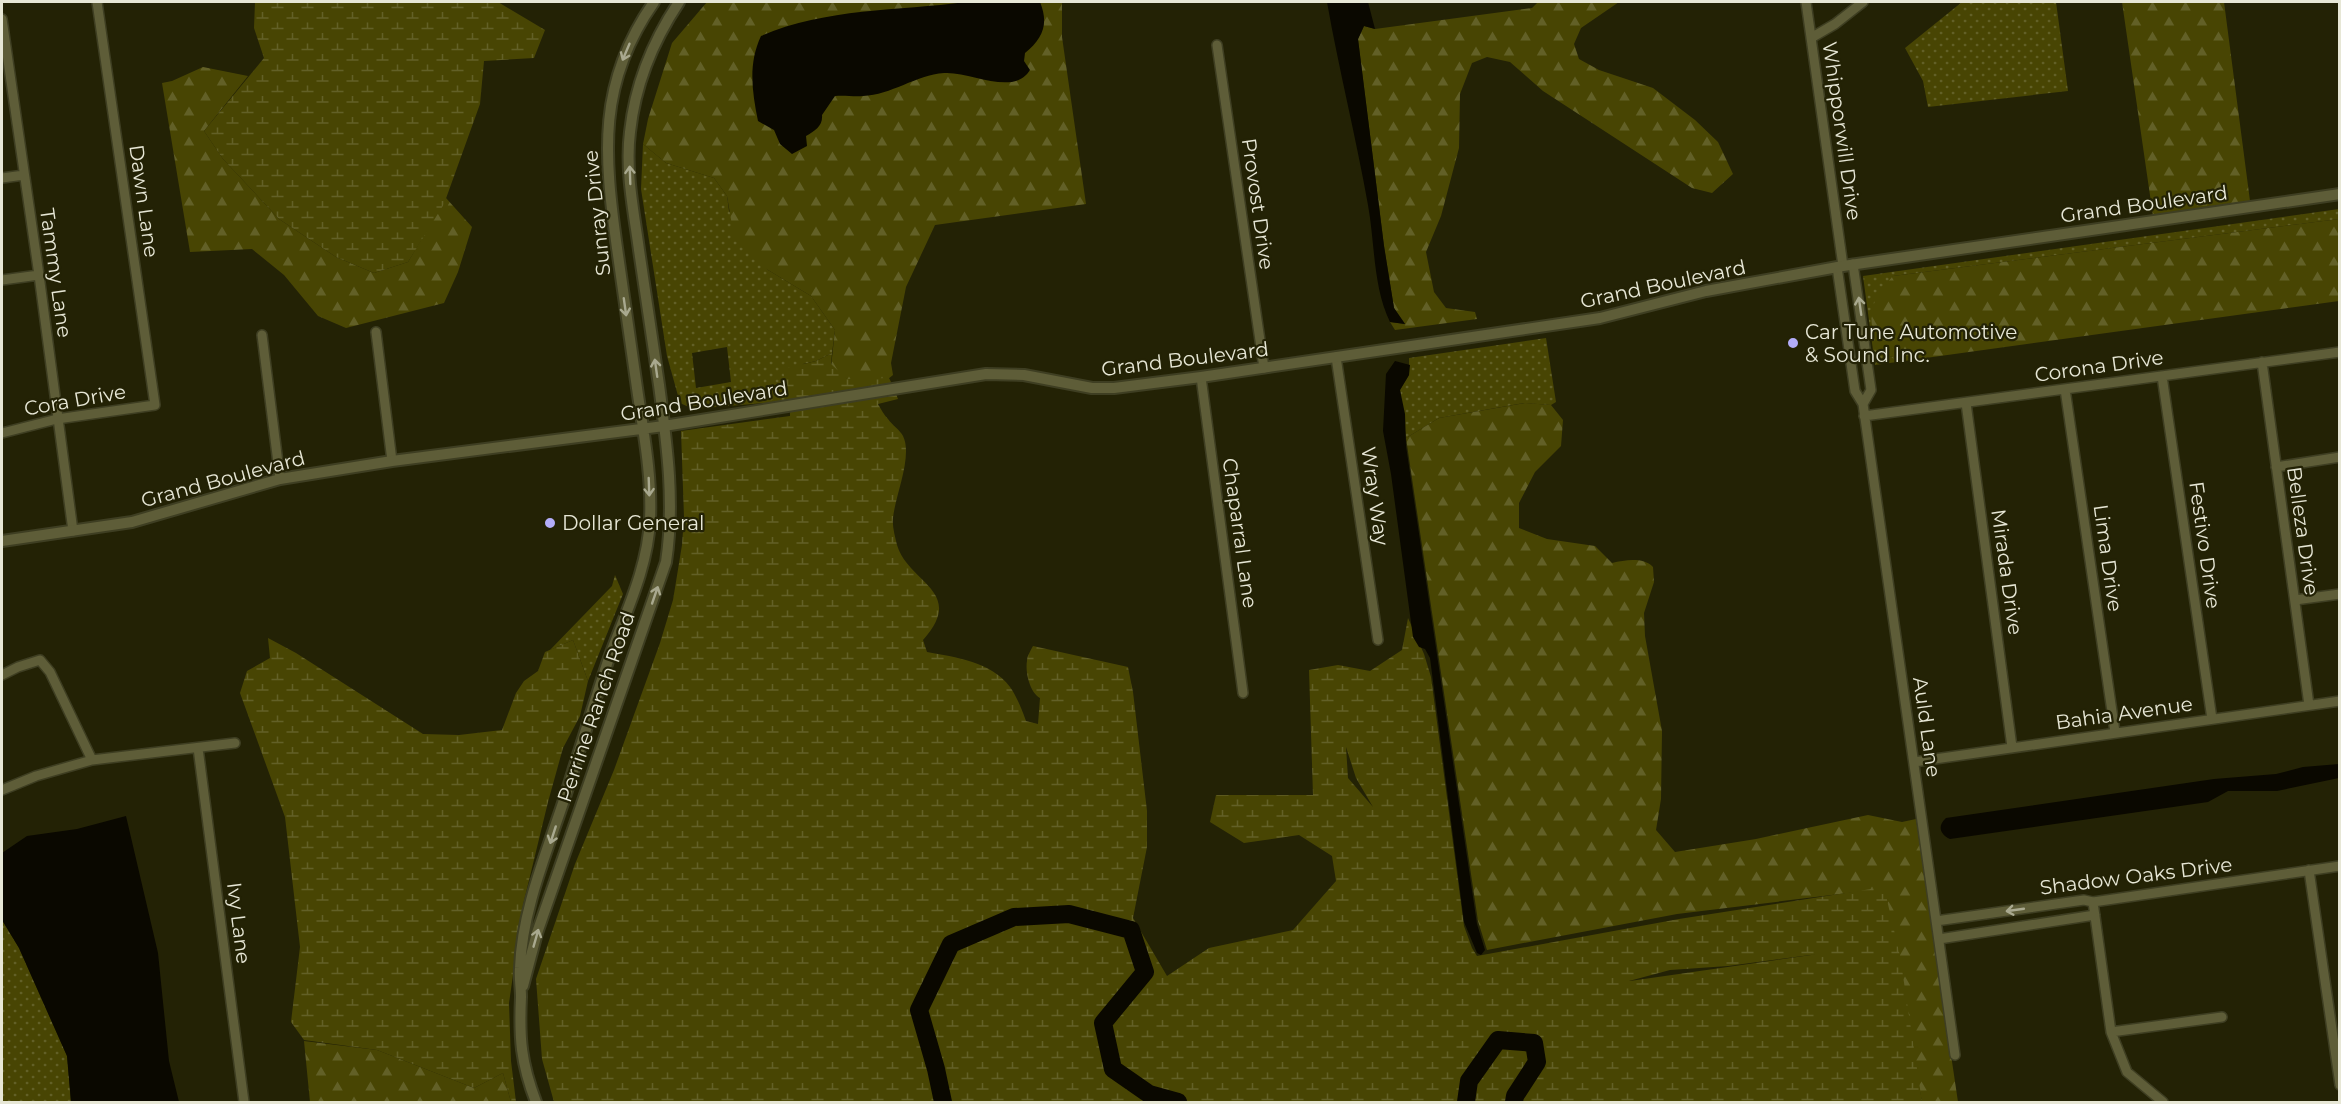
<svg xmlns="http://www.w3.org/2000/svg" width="2341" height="1104" viewBox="0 0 2341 1104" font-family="Montserrat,sans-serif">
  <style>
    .grass { fill: url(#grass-dots); fill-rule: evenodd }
    .forest { fill: url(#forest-firs) }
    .wetland { fill: url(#wetland-marsh); fill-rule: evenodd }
    .water { fill: #0a0800 }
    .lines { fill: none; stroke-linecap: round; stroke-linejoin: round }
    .river { stroke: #0a0800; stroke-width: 18 }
    .minor-casing { stroke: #3e3e22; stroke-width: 12 }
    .tertiary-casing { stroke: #3e3e22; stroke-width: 14 }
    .minor { stroke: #5e5d38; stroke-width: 9 }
    .tertiary { stroke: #5e5d38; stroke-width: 10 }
    .oneway { stroke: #a9a98f }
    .poi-dot { fill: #b3adf9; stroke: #232205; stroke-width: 2 }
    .labels { text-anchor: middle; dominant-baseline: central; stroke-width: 4.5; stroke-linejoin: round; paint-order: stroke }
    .street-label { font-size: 20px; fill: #e7e7d6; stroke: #232205 }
    .poi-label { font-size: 20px; fill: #e7e7d6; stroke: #232205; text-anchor: start }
  </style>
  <defs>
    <pattern id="grass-dots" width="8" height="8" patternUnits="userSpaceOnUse" patternTransform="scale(1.5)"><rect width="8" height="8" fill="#484503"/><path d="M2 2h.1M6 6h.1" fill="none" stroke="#626027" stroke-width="1.8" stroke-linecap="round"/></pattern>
    <pattern id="forest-firs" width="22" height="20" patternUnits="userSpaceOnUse" patternTransform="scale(1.5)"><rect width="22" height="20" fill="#484503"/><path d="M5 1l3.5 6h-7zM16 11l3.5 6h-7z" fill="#626027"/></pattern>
    <pattern id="wetland-marsh" width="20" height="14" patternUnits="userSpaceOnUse" patternTransform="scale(1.5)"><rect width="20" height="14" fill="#484503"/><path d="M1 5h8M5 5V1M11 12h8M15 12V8" fill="none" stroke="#626027"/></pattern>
  </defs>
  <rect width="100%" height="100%" fill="#232205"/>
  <path class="grass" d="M1962 2H2056L2068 91 1928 107 1923 81 1905 48Z
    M643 144 666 163 714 178 727 196 729 211 768 270 811 296 835 330 832 353 816 361 803 364 788 401 693 409 680 403 667 356 641 189ZM727 347 731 382 696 388 692 353Z
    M2339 209V219L1893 276 1878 352 1904 361 1875 365 1863 276Z
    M1546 338 1556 402 1551 405 1524 403 1439 418 1406 438 1400 390 1409 375V358Z
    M615 575 623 594 588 681 573 640 550 650 612 586Z
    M2 920 19 948 67 1056 71 1102H2Z"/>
  <path class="forest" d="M707 2H1062V37L1086 204 935 225 906 287 891 363 893 375 888 379 848 380 831 367 835 330 811 296 768 270 734 237 727 196 714 178 666 163 643 144 648 119 672 43Z
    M1538 2H1619L1581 28 1574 44 1579 59 1599 70 1653 88 1695 120 1718 142 1733 174 1712 193 1692 188 1543 91 1510 62 1487 57 1472 63 1460 94 1459 148 1441 216 1426 252 1434 292 1446 308 1475 312 1477 319 1395 330 1390 322 1405 324 1394 308 1384 246 1358 39 1364 26 1375 29 1532 8Z
    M2122 2H2224L2250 201 2153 216Z
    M203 67 248 76 204 131 223 159 279 219 336 257 374 273 408 262 446 198 472 227 458 272 444 303 346 328 318 316 284 275 252 249 190 252 162 83 172 81Z
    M2339 219V301L1904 361 1878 352C1868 316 1867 305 1893 276Z
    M1525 403 1551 405 1563 420 1561 446 1535 472 1519 503V528L1547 539 1595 546 1612 563C1626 560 1643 557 1653 567L1654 582 1644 613 1645 636 1662 731 1661 799 1656 830 1675 852 1756 839 1868 815 1902 822 1916 819 1958 1102H1922L1881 889 1677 914 1487 950 1478 921 1406 438 1439 418Z
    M304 1041 377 1050 474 1088 503 1073 511 1102H310Z"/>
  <path class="wetland" d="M255 2H498L545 30 534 58 484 61 480 104 444 204 408 262 374 273 336 257 279 219 223 159 204 131 264 58 254 28Z
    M832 353 831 364 847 379 889 378 892 384 788 401 783 369 816 361Z
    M896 394 898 399 878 404C881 409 884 415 888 419 892 425 900 430 903 436 913 456 895 496 893 518 892 526 895 536 897 545 908 583 967 591 923 640L927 652C955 657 992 662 1010 687 1017 697 1022 710 1026 721L1038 724 1040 698C1030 693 1025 672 1027 661 1027 656 1031 650 1033 646L1128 667 1133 692 1147 811V847L1133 918 1167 976 1209 948 1293 930 1336 881 1332 856 1299 835 1244 843 1210 822 1216 795H1313L1309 670 1338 665 1370 671 1402 650 1408 618 1424 654 1431 677 1464 926 1472 948 1477 956 1679 919 1884 887 1900 956 1922 1102H554L542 1059 536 979 575 864 614 770 660 643 673 600 682 545 684 517 681 431 790 416V411ZM1346 747 1356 778 1373 807 1348 778ZM1818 954 1630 981H1629L1670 970 1728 966Z
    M268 638 296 653 423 734 459 735 502 730 516 693 524 681 538 671 545 652 573 640 588 681 580 716 563 748 548 802 523 905 509 1003 511 1061 516 1102H511L503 1073 474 1088 377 1050 304 1040 291 1022 300 947 285 817 240 693 247 671 270 658Z"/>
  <path class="water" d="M966 2H1040C1049 24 1043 38 1025 53L1024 61 1030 70C1013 97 971 71 944 73 916 75 891 95 863 96 854 97 845 95 835 96L822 115C823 126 815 131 806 136L807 146 792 154 780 144 774 130 758 121C752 91 748 64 761 36 825 8 898 11 966 2Z
    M1327 2H1368L1375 29 1364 26 1358 39 1384 246 1394 308 1405 324 1390 322C1373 287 1375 244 1368 205 1356 137 1339 70 1327 2Z
    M1395 361 1410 365 1409 375 1400 390 1405 414 1406 446 1477 924 1485 950 1481 955 1477 953 1464 922 1430 658 1425 649 1419 647 1413 637 1391 474 1383 431 1386 374Z
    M2339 764V778L2277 791H2228L2208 802 1950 839C1940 834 1937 826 1946 818L2214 779 2276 774 2303 767Z
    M126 816 158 953 169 1061 179 1102H71L67 1056 19 948 2 920V853L27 836 77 829Z"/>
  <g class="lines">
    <path class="river" d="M943 1102 936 1069 919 1010 951 944 1014 917 1069 914 1131 930 1145 972 1103 1023 1113 1069 1149 1094 1178 1102
      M1466 1102 1469 1081 1498 1040 1534 1043 1537 1062 1515 1096 1514 1102"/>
    <defs>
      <path id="minor" d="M1806 2 1843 266
        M2 19 39 275 73 531
        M1811 38 1835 24 1863 2
        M1217 45 1264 368
        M2 178 24 175
        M1853 264 1871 390 1863 404
        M1837 267 1855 391 1863 404 1955 1055
        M2 280 39 275
        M376 332 392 461
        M262 335 280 479
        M1336 357 1378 640
        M2262 362 2309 705
        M2162 376 2212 719
        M1201 377 1243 693
        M2065 389 2115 732
        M1966 403 2012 747
        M1864 416 2340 352
        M2 433 57 419 155 405 97 2
        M2276 467 2340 457
        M2295 600 2340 594
        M2 675 18 667 40 660 50 672 92 760
        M198 748 244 1102
        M1914 762 2340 701
        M2 790 36 776 92 760 235 743
        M2309 870 2340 1085
        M2093 902 2111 1032 2127 1072 2163 1102
        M1936 921 2084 900 2093 902 2340 866
        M1939 939 2095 915
        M2111 1032 2222 1017"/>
      <path id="tertiary" d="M2 541 132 522 280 479 392 461 664 426 986 374 1024 375 1092 388H1114L1201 377 1600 318 1706 291 1843 266 2340 194
        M523 986 537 933 666 562C675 503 667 445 659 385 652 340 646 295 639 250 634 212 625 171 630 132 635 85 653 41 679 2
        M536 1102C521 1063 519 1038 521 997 521 987 519 977 520 968 522 910 547 852 565 797 579 752 593 706 608 661 624 616 648 569 650 519 652 478 644 435 638 395 631 346 624 297 617 248 604 154 597 83 654 2"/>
    </defs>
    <use href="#minor" class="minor-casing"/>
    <use href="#tertiary" class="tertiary-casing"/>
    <use href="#minor" class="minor"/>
    <use href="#tertiary" class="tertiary"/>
  </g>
  <defs><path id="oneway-shaft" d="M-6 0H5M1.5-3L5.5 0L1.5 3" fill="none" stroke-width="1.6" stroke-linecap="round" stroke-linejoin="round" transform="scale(1.5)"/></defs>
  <g class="oneway">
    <use href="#oneway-shaft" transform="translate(626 52) rotate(113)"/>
    <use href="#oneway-shaft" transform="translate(630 175) rotate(-92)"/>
    <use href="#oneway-shaft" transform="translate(1860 306) rotate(-98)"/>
    <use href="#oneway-shaft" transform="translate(625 307) rotate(82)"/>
    <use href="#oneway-shaft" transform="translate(656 368) rotate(-98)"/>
    <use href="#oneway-shaft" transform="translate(649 487) rotate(88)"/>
    <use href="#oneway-shaft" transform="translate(655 595) rotate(-71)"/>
    <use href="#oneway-shaft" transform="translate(553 835) rotate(108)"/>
    <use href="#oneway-shaft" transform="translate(2015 910) rotate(172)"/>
    <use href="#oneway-shaft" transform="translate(536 938) rotate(-74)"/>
  </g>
  <g class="poi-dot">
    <circle cx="1793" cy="343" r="6"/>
    <circle cx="550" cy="523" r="6"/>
  </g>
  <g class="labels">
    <g class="street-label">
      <text transform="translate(1842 131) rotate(82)">Whipporwill Drive</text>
      <text transform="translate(144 201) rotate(82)">Dawn Lane</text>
      <text transform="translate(1258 204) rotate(82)">Provost Drive</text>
      <text transform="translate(2144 204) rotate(-8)">Grand Boulevard</text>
      <text transform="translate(597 213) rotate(-96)">Sunray Drive</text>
      <text transform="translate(56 273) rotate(82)">Tammy Lane</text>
      <text transform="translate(1663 284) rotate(-12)">Grand Boulevard</text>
      <text transform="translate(1185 359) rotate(-7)">Grand Boulevard</text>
      <text transform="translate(2099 366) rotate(-8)">Corona Drive</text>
      <text transform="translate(75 400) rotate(-10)">Cora Drive</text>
      <text transform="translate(704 401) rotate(-9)">Grand Boulevard</text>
      <text transform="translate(223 479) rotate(-15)">Grand Boulevard</text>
      <text transform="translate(1375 496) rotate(82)">Wray Way</text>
      <text transform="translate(2303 531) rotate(82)">Belleza Drive</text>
      <text transform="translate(1240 533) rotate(82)">Chaparral Lane</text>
      <text transform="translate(2205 545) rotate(82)">Festivo Drive</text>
      <text transform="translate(2108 558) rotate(82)">Lima Drive</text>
      <text transform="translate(2007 572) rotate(82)">Mirada Drive</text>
      <text transform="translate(596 707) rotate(-71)">Perrine Ranch Road</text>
      <text transform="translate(2124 713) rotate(-8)">Bahia Avenue</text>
      <text transform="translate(1927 727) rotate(82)">Auld Lane</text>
      <text transform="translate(2136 876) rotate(-7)">Shadow Oaks Drive</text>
      <text transform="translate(239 923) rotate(83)">Ivy Lane</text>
    </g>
    <g class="poi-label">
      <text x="1805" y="332">Car Tune Automotive<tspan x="1805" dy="23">&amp; Sound Inc.</tspan></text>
      <text x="562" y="523">Dollar General</text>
    </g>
  </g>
  <rect width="2341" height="1104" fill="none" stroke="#e7e7d6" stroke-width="6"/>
</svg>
